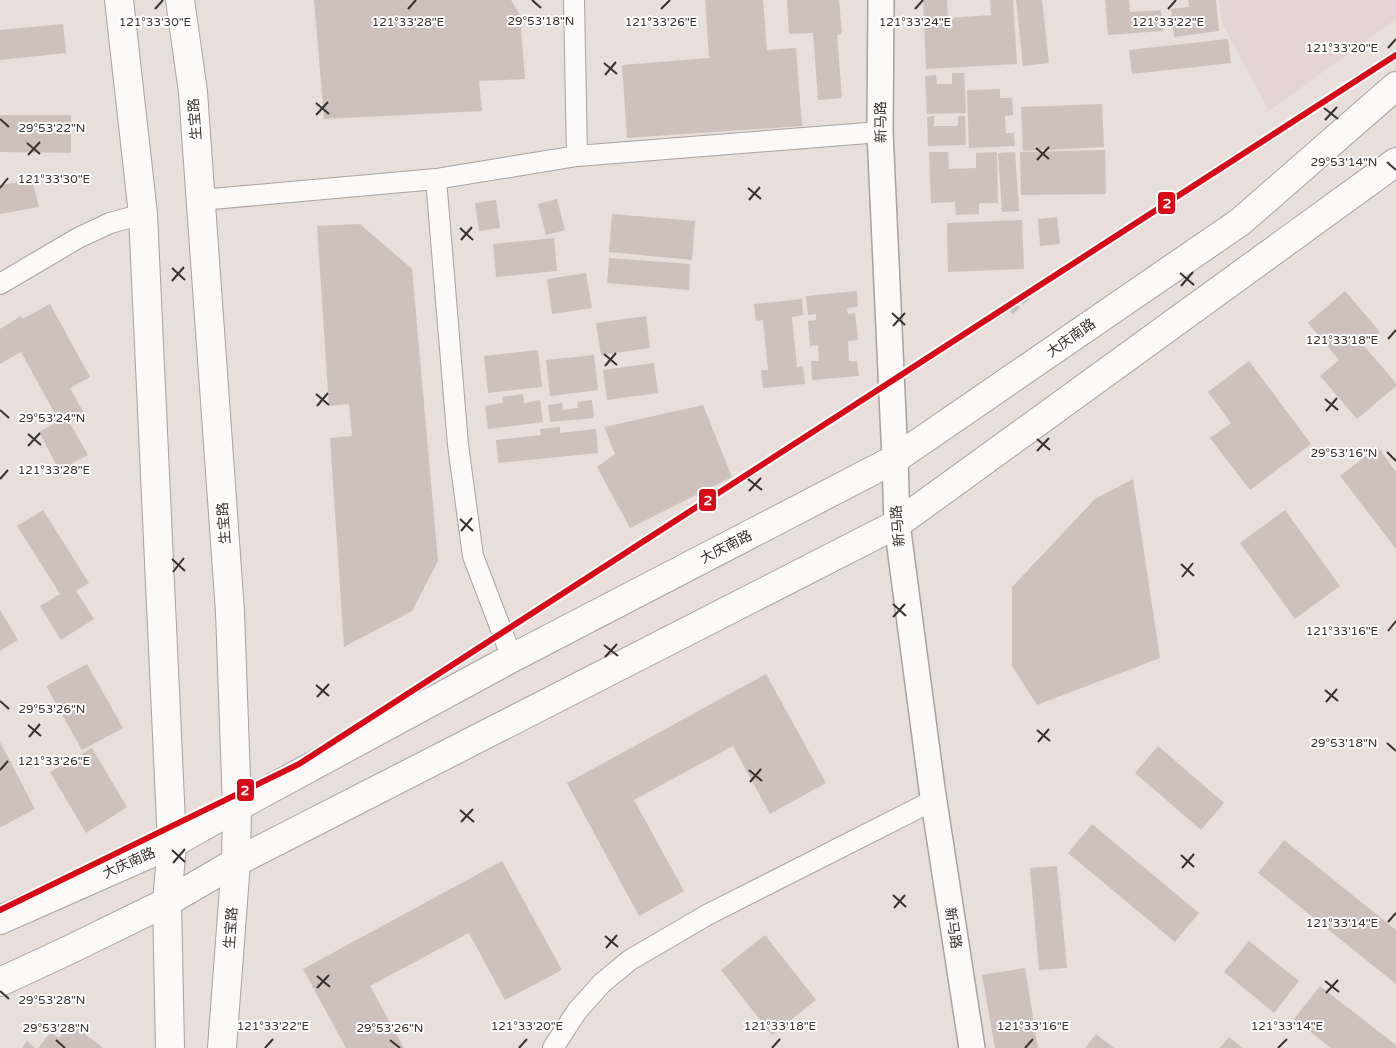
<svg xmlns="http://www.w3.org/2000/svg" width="1396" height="1048" viewBox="0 0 1396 1048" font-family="'Varela Round','Noto Sans SC',sans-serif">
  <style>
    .education { fill: #e4d3d5 }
    .building { fill: #cec1bc }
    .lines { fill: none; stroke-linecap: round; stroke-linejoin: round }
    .minor-casing { stroke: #a9a29e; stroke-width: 22 }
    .tertiary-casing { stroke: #a9a29e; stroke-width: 28 }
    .secondary-casing { stroke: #a9a29e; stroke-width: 30 }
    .primary-casing { stroke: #a9a29e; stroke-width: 30 }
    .minor { stroke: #fcfaf9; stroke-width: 20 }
    .tertiary { stroke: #fcfaf9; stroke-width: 25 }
    .secondary { stroke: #fcfaf9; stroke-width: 28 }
    .primary { stroke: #fcfaf9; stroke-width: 28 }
    .rail { stroke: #c3c0c0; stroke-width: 4; stroke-dasharray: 10 5; stroke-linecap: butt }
    .metro-1-casing { stroke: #fff; stroke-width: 10 }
    .metro-1 { stroke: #d60b17; stroke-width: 6 }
    .ticks { fill: none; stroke: #38312e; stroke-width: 2 }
    .labels { text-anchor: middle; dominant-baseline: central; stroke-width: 4; stroke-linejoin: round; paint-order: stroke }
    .street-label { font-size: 14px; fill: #38312e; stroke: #fff }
    .ticks-label { font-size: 12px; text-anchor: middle; fill: #38312e; stroke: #fff; stroke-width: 4; stroke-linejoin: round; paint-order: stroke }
    .line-badge { stroke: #fff; stroke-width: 2 }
    .badge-label { font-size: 14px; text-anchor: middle; font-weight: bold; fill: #fff }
  </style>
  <rect width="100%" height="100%" fill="#e8deda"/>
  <path class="education" d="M1219 0H1396V19L1269 111 1222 23Z"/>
  <path class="building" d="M314 0H511L520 15 525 79 479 81 482 111 324 119Z
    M705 0H763L767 50 796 48 802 126 627 138 622 65 709 58Z
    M787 0H839L842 34 837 35 842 98 818 100 813 33 789 34Z
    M923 0H947L948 18 991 15 990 0H1013L1017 64 926 69Z
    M1016 0H1042L1049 63 1023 66Z
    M1105 0H1129L1130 12 1161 10 1163 31 1108 35Z
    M1188 0H1216L1219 31 1174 37 1171 9 1189 7Z
    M63 24 66 53 0 60V30Z
    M1228 39 1231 63 1132 74 1129 50Z
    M952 73H964L966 113 927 114 925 76 936 75 937 84H952Z
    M1000 89V98H1012L1013 115 1005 116 1006 133H1014L1015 146 969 148 967 90Z
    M1102 104 1104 147 1023 151 1021 107Z
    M0 115H71V153L0 152Z
    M934 116V126H958V116H965L966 145 928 146 927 117Z
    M1105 150 1106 194 1021 195 1020 152Z
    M929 152H948L949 169 976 168V153L997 152 998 203H979V214L956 215 955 202 931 203Z
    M1015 152 1019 211 1002 212 998 153Z
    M32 180 39 207 0 214V185Z
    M557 199 565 230 546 235 538 204Z
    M496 200 500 228 479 231 475 203Z
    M612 214 695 221 692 260 609 252Z
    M1057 217 1060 244 1040 246 1038 219Z
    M1022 220 1024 269 948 272 947 223Z
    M360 224 412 269 438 561 412 611 344 647 330 438 352 436 349 404 329 406 317 226Z
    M554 238 557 271 496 277 493 244Z
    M609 258 690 264 689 290 607 283Z
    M586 273 592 308 552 314 547 279Z
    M857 291 858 307 847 308 848 314 855 313 858 340 848 341 849 361H857L859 376 812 380 811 361H819L818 345 810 346 808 321 816 320V314L808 315 806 296Z
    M1345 291 1380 332 1364 346 1396 383V386L1357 419 1320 376 1339 360 1308 323Z
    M802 299 803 315 792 317 797 367 803 366 805 384 763 388 761 370H768L763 320 756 321 754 304Z
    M50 304 90 377 70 388 85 415 70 423 88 455 59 470 39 432 59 421 21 352 0 364V329L21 316 22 319Z
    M646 316 650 348 601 355 596 323Z
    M538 350 542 387 488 393 484 356Z
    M594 355 598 390 550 396 546 360Z
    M1249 361 1311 444 1250 490 1210 438 1231 423 1208 392Z
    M654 363 658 393 607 400 603 370Z
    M523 394 524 403 540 400 543 422 488 429 485 406 503 403 502 397Z
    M592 400 594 418 550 422 548 405 562 403 563 410 578 408 577 402Z
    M703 405 732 477 630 528 597 467 615 454 604 427Z
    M560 427V433L596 429 598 453 498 463 496 440 541 435 540 429Z
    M1378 447 1396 472V549L1340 476Z
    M1133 479 1160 658 1037 705 1012 666V587L1095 499Z
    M43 510 89 583 76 591 94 619 61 640 40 606 60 594 17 526Z
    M1285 510 1340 586 1295 619 1240 543Z
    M0 610 18 640 0 651Z
    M87 664 123 728 82 750 46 686Z
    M766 674 826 783 770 814 733 746 634 800 684 891 639 916 567 783Z
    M0 742 35 809 1 827 0 826Z
    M1158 746 1224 803 1201 830 1135 773Z
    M92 748 127 807 86 833 50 772Z
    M1092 824 1199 913 1175 942 1068 853Z
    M1284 840 1396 930V984L1258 873Z
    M502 861 562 970 505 1000 469 933 370 986 404 1048H346L303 969Z
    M1057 866 1067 968 1039 970 1030 868Z
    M765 935 816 1000 772 1035 721 970Z
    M1249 941 1299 981 1274 1013 1224 972Z
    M1025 968 1038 1048H995L982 975Z
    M1320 986 1396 1045V1048H1331L1294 1019Z
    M71 1023 103 1048H38L51 1032 59 1038Z
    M1096 1034 1114 1048H1085Z
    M1229 1037 1243 1048H1220Z
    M27 1041 35 1048H22Z"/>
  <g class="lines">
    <defs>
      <path id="minor" d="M574 0 577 156
        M201 200 436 179
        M0 284 78 238 110 223 143 214
        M512 658 473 556 458 445 436 179 577 156 880 132
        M553 1048 577 1011 602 983 630 960 707 915 934 800"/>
      <path id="tertiary" d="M881 0 880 132 895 459 897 524 932 789 972 1048"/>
      <path id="secondary" d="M119 0 143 214 172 844 167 902 170 1048
        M180 0 193 92 230 612 237 807 236 862 222 1048"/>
      <path id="primary" d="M0 920 172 844 237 807 512 658 895 459 1240 222 1396 86
        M0 982 71 949 167 902 236 862 897 524 1396 162"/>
    </defs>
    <use href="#minor" class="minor-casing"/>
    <use href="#tertiary" class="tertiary-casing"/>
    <use href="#secondary" class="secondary-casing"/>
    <use href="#primary" class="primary-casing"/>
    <use href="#minor" class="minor"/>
    <use href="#tertiary" class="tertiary"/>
    <use href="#secondary" class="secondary"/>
    <use href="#primary" class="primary"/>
    <path class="rail" d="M1011 313 1064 265"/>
    <defs>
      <path id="metro-1" d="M0 910 299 764 1396 55"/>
    </defs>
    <use href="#metro-1" class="metro-1-casing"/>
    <use href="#metro-1" class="metro-1"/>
  </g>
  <path class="ticks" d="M532 0 541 8M155 9 163 0M408 9 416 0M661 9 670 0M915 9 923 0M1168 9 1176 0M1388 48 1396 39M604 63 617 74M605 75 616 62M316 103 329 114M1324 108 1338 119M316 115 328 102M0 119 9 127M1325 120 1337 107M27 143 40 154M1036 148 1049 159M28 155 40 142M1037 160 1049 147M1387 162 1396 170M0 188 8 178M748 188 761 199M749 200 760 187M460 228 473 240M461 240 472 227M172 268 185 280M1180 273 1194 285M172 281 184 267M1181 286 1193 272M892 313 905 325M893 326 905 313M1388 339 1396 330M604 354 617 365M605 366 616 353M316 394 329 405M1325 399 1338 410M317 406 328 393M0 410 9 418M1326 411 1337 398M28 434 41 445M1037 439 1050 450M28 446 40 433M1037 451 1049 438M1387 452 1396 461M0 479 8 470M748 479 762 490M749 491 761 478M460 519 473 531M461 531 472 518M172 559 185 571M1181 564 1194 576M173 572 184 558M1182 577 1193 563M893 604 906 616M893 617 905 604M1388 631 1396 621M604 645 618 656M605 657 617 644M316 685 329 696M1325 690 1338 701M317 697 329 684M0 701 9 709M1326 702 1337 689M28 725 41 736M1037 730 1050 741M29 737 40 724M1038 742 1049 729M1387 743 1396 751M0 770 8 761M749 770 762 781M750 782 761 769M460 810 474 822M461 822 473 809M172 850 185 862M1181 855 1194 867M173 863 185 849M1182 868 1194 854M893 895 906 907M894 908 905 895M1388 922 1396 913M605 936 618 947M606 948 617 935M317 976 330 987M1325 981 1339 992M317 988 329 975M0 991 9 999M1326 993 1338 980M56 1040 65 1048M390 1040 400 1048M265 1048 273 1039M519 1048 527 1039M772 1048 780 1039M1025 1048 1033 1039M1278 1048 1287 1039"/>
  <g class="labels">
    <g class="street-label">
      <text transform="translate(195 119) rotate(-94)">生宝路</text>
      <text transform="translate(881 122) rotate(-91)">新马路</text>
      <text transform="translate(1071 338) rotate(-35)">大庆南路</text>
      <text transform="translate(224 523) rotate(-94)">生宝路</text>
      <text transform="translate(898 526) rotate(-95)">新马路</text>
      <text transform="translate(726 547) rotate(-27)">大庆南路</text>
      <text transform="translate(129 863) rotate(-24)">大庆南路</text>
      <text transform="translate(231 928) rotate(-86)">生宝路</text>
      <text transform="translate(953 928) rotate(81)">新马路</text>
    </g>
  </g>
  <g class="ticks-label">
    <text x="541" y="25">29°53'18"N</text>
    <text x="155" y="26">121°33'30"E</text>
    <text x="408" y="26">121°33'28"E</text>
    <text x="661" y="26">121°33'26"E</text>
    <text x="915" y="26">121°33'24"E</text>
    <text x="1168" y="26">121°33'22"E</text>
    <text x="1342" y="52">121°33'20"E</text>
    <text x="52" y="132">29°53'22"N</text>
    <text x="1344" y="166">29°53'14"N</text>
    <text x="54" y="183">121°33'30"E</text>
    <text x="1342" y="344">121°33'18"E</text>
    <text x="52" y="422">29°53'24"N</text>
    <text x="1344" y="457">29°53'16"N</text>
    <text x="54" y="474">121°33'28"E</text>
    <text x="1342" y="635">121°33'16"E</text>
    <text x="52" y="713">29°53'26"N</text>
    <text x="1344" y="747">29°53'18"N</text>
    <text x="54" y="765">121°33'26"E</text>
    <text x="1342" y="927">121°33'14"E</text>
    <text x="52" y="1004">29°53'28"N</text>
    <text x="273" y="1030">121°33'22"E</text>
    <text x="527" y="1030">121°33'20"E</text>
    <text x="780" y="1030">121°33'18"E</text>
    <text x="1033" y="1030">121°33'16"E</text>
    <text x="1287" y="1030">121°33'14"E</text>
    <text x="56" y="1032">29°53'28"N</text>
    <text x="390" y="1032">29°53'26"N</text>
  </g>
  <g class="line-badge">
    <rect x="1157" y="191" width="19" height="24" rx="5" fill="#d60b17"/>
    <rect x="698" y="488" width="19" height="24" rx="5" fill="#d60b17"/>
    <rect x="236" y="778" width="19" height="24" rx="5" fill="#d60b17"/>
  </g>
  <g class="badge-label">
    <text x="1167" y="208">2</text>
    <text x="708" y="505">2</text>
    <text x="245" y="795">2</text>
  </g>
</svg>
